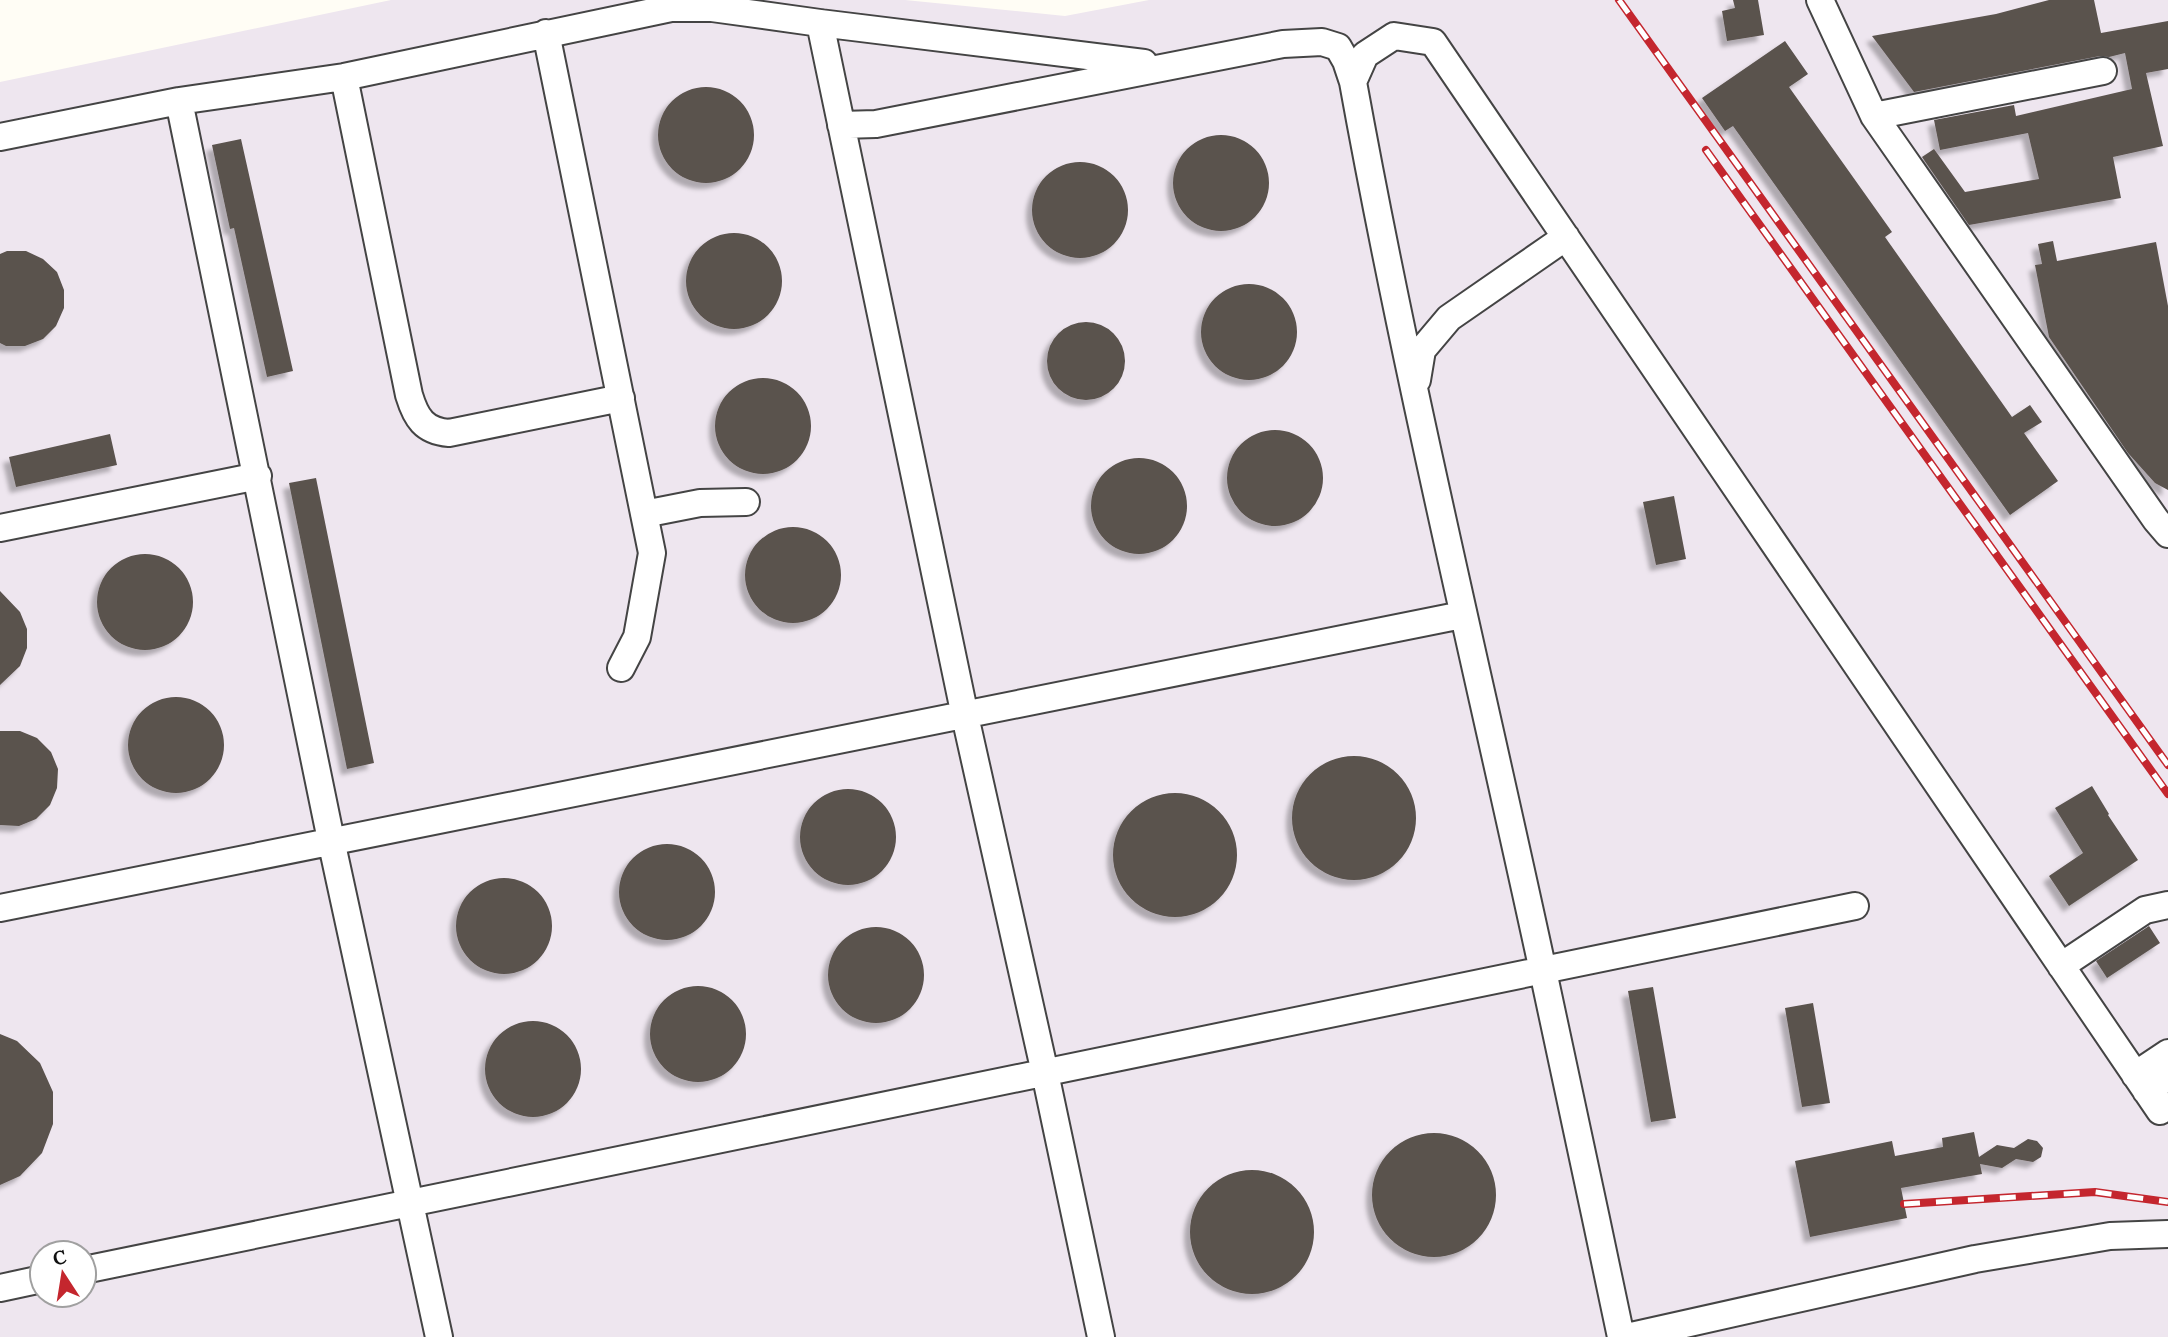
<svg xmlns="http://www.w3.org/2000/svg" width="2168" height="1337" viewBox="0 0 2168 1337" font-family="Lora,serif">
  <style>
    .industrial { fill: #eee6ef; fill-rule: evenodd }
    .building { fill: #5a524d; filter: url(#shadow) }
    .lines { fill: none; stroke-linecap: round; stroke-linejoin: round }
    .minor-casing { stroke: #444; stroke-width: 30 }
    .minor { stroke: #fff; stroke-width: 26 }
    .rail-casing { stroke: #c4262e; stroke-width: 8 }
    .rail { stroke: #fff; stroke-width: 5; stroke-dasharray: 16; stroke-linecap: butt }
  </style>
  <defs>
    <filter id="shadow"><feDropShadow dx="-6" dy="6" stdDeviation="2" flood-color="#0004"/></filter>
  </defs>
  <rect width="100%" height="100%" fill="#fffdf5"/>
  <path class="industrial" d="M391 0H905L1065 16 1149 0H2168V1337H0V82ZM42 1253H84V1295H42Z"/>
  <path class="building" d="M1733 0H1758L1764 35 1727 41 1722 11 1735 8Z
    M2049 0H2094L2101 33 2168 21V69L2146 73 2163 146 2113 157 2121 198 1969 225 1922 157 1934 149 1965 192 2039 179 2028 133 1940 150 1934 120 2014 105 2016 116 2132 89 2125 53 2109 57 2100 56 1914 92 1872 36 1996 14Z
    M1785 41 1808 74 1789 87 1892 232 1885 237 2012 417 2030 405 2042 422 2024 433 2058 481 2010 515 1733 126 1725 131 1702 98Z
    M658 135a48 48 0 1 1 96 0a48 48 0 1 1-96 0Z
    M1173 183a48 48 0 1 1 96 0a48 48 0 1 1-96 0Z
    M241 139 293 371 267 377 234 228 230 229 212 145Z
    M1032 210a48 48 0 1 1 96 0a48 48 0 1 1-96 0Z
    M686 281a48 48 0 1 1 96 0a48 48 0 1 1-96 0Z
    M2053 241 2057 261 2156 242 2168 306V490L2155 483 2128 453 2049 337 2035 265 2042 264 2038 244Z
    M7 251H26L43 259 57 272 64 290V308L56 326 43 339 25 346H6L0 343V254Z
    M1201 332a48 48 0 1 1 96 0a48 48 0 1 1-96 0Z
    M1047 361a39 39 0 1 1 78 0a39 39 0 1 1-78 0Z
    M715 426a48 48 0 1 1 96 0a48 48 0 1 1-96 0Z
    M1227 478a48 48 0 1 1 96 0a48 48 0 1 1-96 0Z
    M110 434 117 465 16 487 9 457Z
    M1091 506a48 48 0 1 1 96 0a48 48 0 1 1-96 0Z
    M316 478 374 763 347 769 289 483Z
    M1674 496 1686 559 1656 565 1643 502Z
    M745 575a48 48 0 1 1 96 0a48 48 0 1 1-96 0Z
    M97 602a48 48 0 1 1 96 0a48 48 0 1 1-96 0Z
    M0 591 20 612 27 629V648L20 666 0 685Z
    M128 745a48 48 0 1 1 96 0a48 48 0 1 1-96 0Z
    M0 731H20L37 738 51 752 58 769 57 788 50 805 36 819 19 826 0 825Z
    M1292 818a62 62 0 1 1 124 0a62 62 0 1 1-124 0Z
    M2092 786 2109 814 2108 815 2138 860 2069 906 2049 876 2083 853 2055 808Z
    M800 837a48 48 0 1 1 96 0a48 48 0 1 1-96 0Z
    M1113 855a62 62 0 1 1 124 0a62 62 0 1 1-124 0Z
    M619 892a48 48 0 1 1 96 0a48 48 0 1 1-96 0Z
    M456 926a48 48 0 1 1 96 0a48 48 0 1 1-96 0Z
    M2149 926 2160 943 2107 978 2096 961Z
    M828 975a48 48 0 1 1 96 0a48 48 0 1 1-96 0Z
    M650 1034a48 48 0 1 1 96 0a48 48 0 1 1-96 0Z
    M1653 987 1676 1118 1651 1122 1628 991Z
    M1813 1003 1830 1103 1802 1107 1785 1008Z
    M485 1069a48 48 0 1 1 96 0a48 48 0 1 1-96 0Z
    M0 1034 17 1041 40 1063 53 1092V1124L42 1153 20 1176 0 1185Z
    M1974 1132 1979 1157 1997 1145 2014 1148 2028 1139 2037 1141 2043 1148 2041 1157 2033 1162 2016 1159 2002 1168 1980 1164 1982 1174 1901 1188 1907 1218 1810 1237 1795 1161 1892 1141 1895 1156 1943 1147 1942 1138Z
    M1372 1195a62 62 0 1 1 124 0a62 62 0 1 1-124 0Z
    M1190 1232a62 62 0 1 1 124 0a62 62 0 1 1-124 0Z"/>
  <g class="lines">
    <defs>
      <path id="minor" d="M1820 0 1874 116 2156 520 2168 534
        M820 23 965 716 1045 1073 1101 1337
        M546 33 652 553 637 637 621 668
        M344 77 409 395C416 418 424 431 449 433L621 398
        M1353 82 1365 55 1394 36 1433 42 2160 1111 2168 1106
        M179 101 331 840 439 1337
        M1874 116 2103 71
        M841 125 876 124 1283 44 1322 42 1338 47 1346 61 1353 82C1407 380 1479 675 1543 971 1570 1093 1595 1215 1621 1337
        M0 137 179 101 344 77 671 8H712L820 23 1144 63
        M1417 380 1422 350 1449 318 1566 237
        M644 514 700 503 746 502
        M0 528 258 476
        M0 908 1462 615
        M2061 966 2145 910 2168 905
        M2135 1075 2168 1053
        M2146 1091 2168 1077
        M84 1270 1855 906
        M0 1288 42 1279
        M1627 1337 1975 1259 2110 1236 2168 1234"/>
    </defs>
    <use href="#minor" class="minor-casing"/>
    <use href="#minor" class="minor"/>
    <defs>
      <path id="rail" d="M1619 0 2168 765
        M1706 150 2168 794
        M1904 1204 2095 1192 2168 1202"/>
    </defs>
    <use href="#rail" class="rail-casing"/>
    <use href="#rail" class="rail"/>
  </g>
  <g transform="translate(63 1274) rotate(348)"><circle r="33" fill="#ffffff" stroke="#a0a0a0" stroke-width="2"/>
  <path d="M0-5L12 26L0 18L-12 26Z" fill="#c4262e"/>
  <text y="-10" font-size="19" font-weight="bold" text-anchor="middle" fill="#111111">С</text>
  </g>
</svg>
